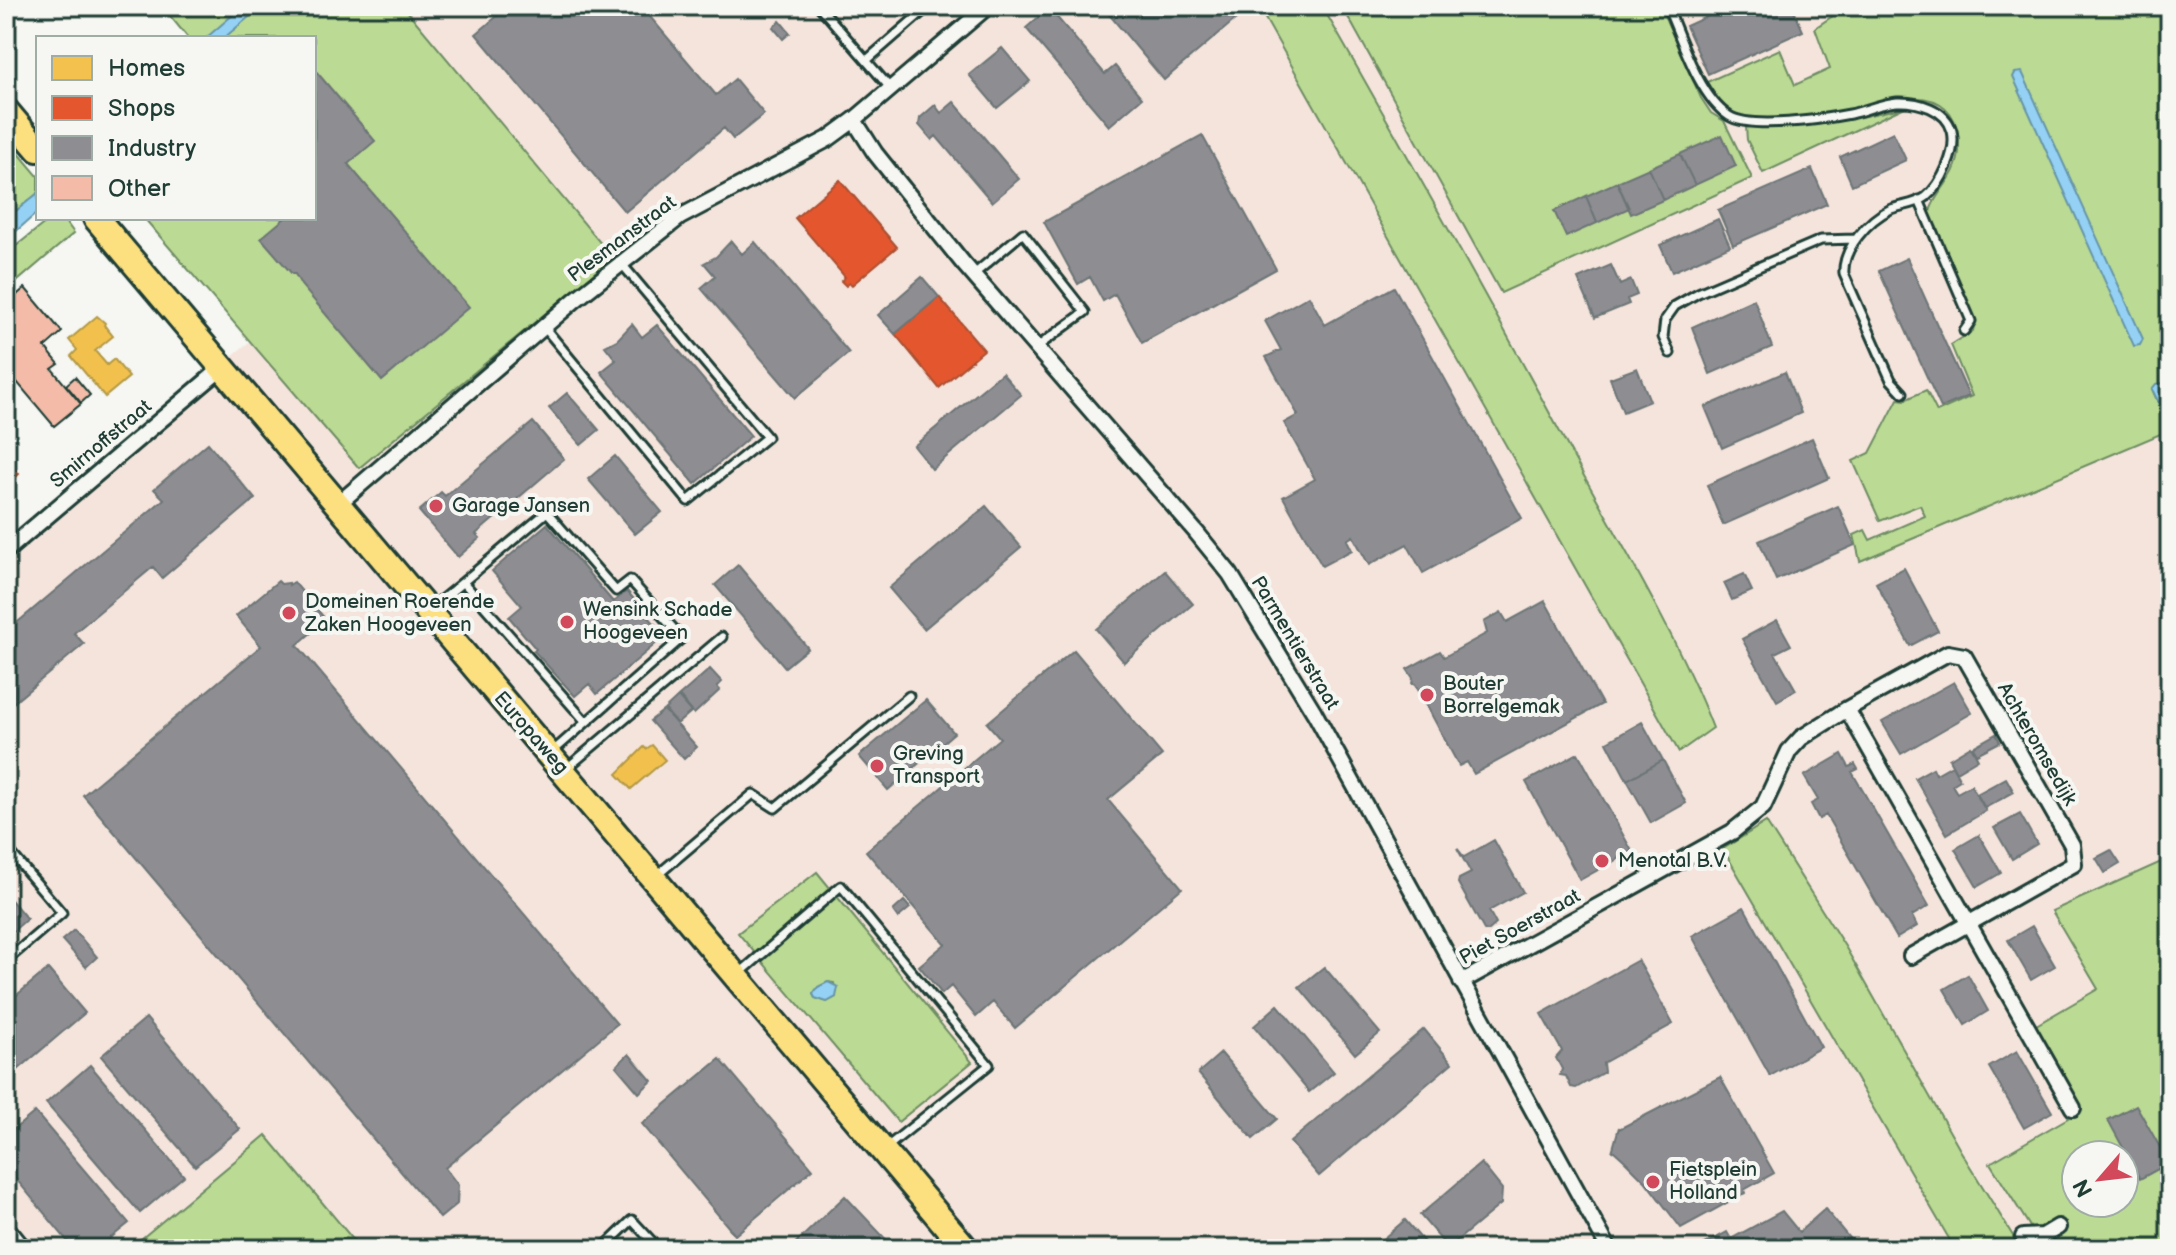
<svg xmlns="http://www.w3.org/2000/svg" width="2176" height="1255" viewBox="0 0 2176 1255" font-family="'Balsamiq Sans',sans-serif">
  <style>
    .built { fill: #f5e4dc; fill-rule: evenodd }
    .green { fill: #bbda93; stroke: #6d8c64; stroke-width: 2; fill-rule: evenodd }
    .water { fill: #95d1f5; stroke: #6696a8; stroke-width: 2 }
    .homes { fill: #f2c14e; stroke: #b39946; stroke-width: 2 }
    .shops { fill: #e4572e; stroke: #a94f30; stroke-width: 2 }
    .industry { fill: #8d8d92; stroke: #6c7576; stroke-width: 2 }
    .building { fill: #f3bba8; stroke: #1f3d34; stroke-width: 2 }
    .lines { fill: none; stroke-linecap: round; stroke-linejoin: round }
    .lane-casing { stroke: #1f3d34; stroke-width: 13 }
    .street-casing { stroke: #1f3d34; stroke-width: 20 }
    .primary-casing { stroke: #1f3d34; stroke-width: 30 }
    .lane { stroke: #f6f6f2; stroke-width: 7 }
    .street { stroke: #f6f6f2; stroke-width: 14 }
    .primary { stroke: #fce080; stroke-width: 24 }
    .poi-dot { fill: #d1495b; stroke: #f6f6f2; stroke-width: 3 }
    .labels { text-anchor: middle; dominant-baseline: central; stroke-width: 8; stroke-linejoin: round; paint-order: stroke }
    .street-label { font-size: 20px; fill: #1f3d34; stroke: #f6f6f2 }
    .poi-label { font-size: 20px; fill: #1f3d34; stroke: #f6f6f2; text-anchor: start }
  </style>
  <rect width="100%" height="100%" fill="#f6f6f2"/>
  <filter id="ink" filterUnits="userSpaceOnUse"><feTurbulence type="fractalNoise" baseFrequency=".0125" numOctaves="2"/><feDisplacementMap in="SourceGraphic" scale="16" xChannelSelector="R" yChannelSelector="G"/><feConvolveMatrix kernelMatrix="1 2 1 2 8 2 1 2 1" color-interpolation-filters="sRGB"/></filter>
  <g filter="url(#ink)">
    <path class="built" d="M398 6H2170V1249H6V540L508 131ZM2076 1155H2124V1203H2076Z"/>
    <path class="green" d="M162 6H403L603 246 610 260 359 468 144 218H314V38H188Z
      M1258 6H1322C1408 156 1492 306 1574 458 1622 545 1677 636 1713 728L1679 752Z
      M1342 6H1660L1701 98 1711 113 1724 121 1752 178 1501 293Z
      M1838 6H2170V400L2163 384 2152 389 2170 430 1860 561 1854 535 1865 530 1870 540 1925 516 1920 505 1880 521 1853 461 1870 453 1898 399 1905 400 1926 390 1937 412 1972 396 1951 345 1973 331 1975 321 1929 216C1932 194 1958 178 1959 151 1961 68 1878 104 1832 114 1810 119 1761 124 1741 116 1724 109 1716 97 1707 82L1780 49 1795 85 1830 69 1815 28 1834 15Z
      M1905 107 1763 173 1747 140 1746 127C1803 130 1850 120 1905 107Z
      M6 138 38 176V193L6 219Z
      M51 218H63L74 233 6 291V254Z
      M1766 822 1846 948 1960 1150 2021 1249H1955L1723 849Z
      M2170 858V1249H2044L1990 1163 2068 1118 2079 1108 2031 1028 2098 989 2052 911ZM2076 1155H2124V1203H2076Z
      M817 872 972 1062 898 1122 738 933ZM828 982 834 983 836 997 827 1002 815 998 813 994 818 987Z
      M266 1135 361 1249H129Z"/>
    <path class="water" d="M243 6H262L224 38H206Z
      M2022 72 2143 339 2140 345 2134 346 2013 77 2015 73Z
      M38 193V212L6 240V219Z
      M2163 383 2170 400V426L2152 389 2156 384Z
      M828 982 838 987 836 997 827 1002 815 998 813 994 818 987Z"/>
    <path class="homes" d="M97 316 105 323 104 325 113 336 95 351 107 365 114 359 129 377 105 397 71 356 77 350 69 340Z
      M652 745 665 760 631 789 617 774 644 747 646 749Z"/>
    <path class="shops" d="M840 180 897 247 852 285 850 283 846 286 841 281 845 277 795 218Z
      M939 297 984 350 939 388 895 334Z
      M6 458 19 474 13 480 6 472Z"/>
    <path class="industry" d="M509 6H641L716 95 735 79 764 114 733 139 724 128 625 212 476 34Z
      M1102 6H1235L1242 14 1164 80Z
      M1730 6H1792L1803 31 1708 74 1686 26Z
      M1049 8 1105 74 1115 66 1142 98 1109 126 1026 28Z
      M780 21 790 33 783 39 773 27Z
      M1002 48 1030 81 997 108 969 75Z
      M315 70 375 141 348 164 469 307 382 381 301 285 295 274H292L261 238 285 218H314Z
      M954 102 1019 179 992 202 936 136 932 140 919 125 920 118 935 105 941 113Z
      M1893 132 1906 160 1852 185 1840 157Z
      M1202 135 1276 269 1142 343 1115 294 1103 301 1090 277 1078 284 1044 222Z
      M1722 135 1736 166 1695 185 1680 154Z
      M1680 154 1695 185 1663 200 1649 168Z
      M1649 168 1663 200 1631 214 1617 182Z
      M1812 169 1827 204 1733 245 1718 210Z
      M1617 182 1629 208 1597 223 1586 196Z
      M1586 196 1597 223 1566 237 1554 211Z
      M1718 219 1730 246 1672 272 1660 245Z
      M731 241 742 254 755 242 849 353 795 398 701 288 715 276 704 263 716 257Z
      M1907 258 1969 396 1941 408 1879 271Z
      M1611 265 1620 285 1631 280 1637 295 1627 299 1629 304 1595 318 1578 279Z
      M922 277 939 297 895 334 878 315Z
      M1394 287 1522 518 1423 573 1407 544 1369 565 1353 536 1347 540 1352 550 1322 566 1283 497 1315 479 1284 423 1298 415 1266 357 1281 350 1265 321 1309 296 1325 325Z
      M1754 299 1772 347 1710 374 1692 327Z
      M632 324 642 337 657 325 751 436 695 484 601 372 616 360 605 346 617 340Z
      M1637 368 1650 401 1623 412 1610 378Z
      M1785 372 1801 413 1722 448 1705 407Z
      M1002 373 1021 395 932 469 914 446Z
      M567 393 599 430 581 445 549 408Z
      M533 422 564 459 476 534 480 538 458 557 419 511 441 492 445 496Z
      M1812 438 1829 478 1723 525 1707 485Z
      M208 443 255 499 162 578 153 567 74 633 84 644 6 709V632L164 499 154 489Z
      M615 456 662 512 635 534 588 479Z
      M986 506 1021 547 924 629 889 588Z
      M1838 506 1855 545 1776 580 1759 541Z
      M547 524 613 602 627 591 665 636 597 694 589 684 575 696 534 651 536 649 509 617 522 606 492 571Z
      M738 565 808 648 785 667 715 585Z
      M1904 568 1938 631 1910 646 1876 583Z
      M1165 571 1193 604 1124 662 1096 629Z
      M1744 574 1752 591 1732 600 1724 583Z
      M278 581 281 584 289 583V585L294 582 326 620 297 645 617 1024 445 1168 458 1185 457 1204 440 1218 83 795 261 646 236 616Z
      M1545 601 1602 704 1474 774 1467 762 1459 766 1415 684H1412L1413 678 1407 669 1440 651 1444 657 1487 633 1484 622 1501 612 1507 622Z
      M1777 620 1791 645 1775 653 1796 690 1777 701 1742 639Z
      M1074 650 1162 755 1108 800 1182 888 1015 1028 993 1002 976 1017 951 986 942 994 919 966 945 944 866 851 1000 738 987 723Z
      M710 669 722 682 717 687 720 690 694 714 679 696Z
      M1954 682 1972 713 1901 754 1882 722Z
      M678 697 691 712 677 724 665 709Z
      M926 700 954 733 888 790 859 756Z
      M664 710 697 747 684 759 650 721Z
      M1642 722 1663 760 1627 780 1607 742Z
      M1996 734 2000 742 1977 754 1973 747Z
      M1971 746 1978 759 1956 772 1949 759Z
      M1578 753 1632 851 1580 880 1526 782Z
      M1842 754 1849 767 1855 764 1858 769 1852 772 1929 906 1912 916 1917 926 1897 938 1826 815 1819 819 1811 804 1818 800 1804 776Z
      M1663 760 1686 803 1651 823 1627 780Z
      M1952 765 1960 780 1952 785 1957 793 1971 785 1986 811 1947 834 1915 778 1933 768 1936 774Z
      M2006 778 2014 792 1985 808 1977 794Z
      M2020 814 2037 844 2012 859 1994 828Z
      M1979 835 2001 873 1977 887 1955 849Z
      M1494 840 1523 892 1489 911 1496 924 1488 931 1484 930 1458 883 1459 879 1471 873 1457 848 1464 857Z
      M2111 850 2120 864 2105 873 2096 858Z
      M6 894 27 919 6 937Z
      M904 901 910 908 898 918 893 911Z
      M1744 907 1821 1047 1770 1076 1692 936Z
      M2032 926 2055 966 2031 980 2008 940Z
      M74 930 97 957 86 967 62 940Z
      M1638 960 1673 1024 1603 1063 1604 1072 1576 1088 1571 1087 1566 1076 1560 1075 1562 1069 1556 1058 1562 1051 1541 1014Z
      M1324 967 1380 1033 1355 1054 1299 987Z
      M48 969 85 1013 6 1080V1004Z
      M1968 975 1988 1011 1965 1025 1944 989Z
      M1278 1005 1334 1072 1309 1092 1254 1026Z
      M146 1018 240 1129 195 1166 101 1056Z
      M1424 1029 1452 1063 1319 1176 1290 1142Z
      M2017 1051 2052 1112 2024 1128 1989 1067Z
      M1221 1053 1277 1119 1253 1139 1198 1073Z
      M629 1054 652 1081 639 1093 616 1066Z
      M720 1059 813 1169 735 1235 642 1124Z
      M90 1065 184 1176 140 1213 46 1103Z
      M1720 1077 1774 1173 1744 1190 1745 1193 1681 1228 1645 1181 1624 1160 1613 1150 1612 1152 1619 1127V1129Z
      M2136 1105 2169 1163 2140 1179 2108 1120Z
      M35 1112 129 1223 97 1249H74L6 1167V1136Z
      M1481 1163 1502 1189 1501 1204 1448 1248 1420 1215Z
      M845 1196 895 1249H789L802 1237Z
      M1825 1209 1858 1249H1696L1727 1232 1731 1239 1782 1211 1799 1232Z
      M1405 1220 1430 1249H1371Z"/>
    <path class="building" d="M25 288 62 332 45 347 59 364 52 369 81 404 54 426 6 369V304Z
      M75 377 90 395 81 403 66 385Z"/>
    <g class="lines">
      <defs>
        <path id="lane" d="M819 6 891 89
          M1667 6C1681 38 1699 97 1729 116 1751 130 1824 119 1850 114 1865 111 1882 103 1897 102 1918 101 1946 109 1952 131 1957 151 1942 184 1926 197 1917 204 1902 205 1891 209 1868 220 1842 249 1844 274L1891 380 1903 393
          M867 60 929 6
          M1919 200 1971 321 1964 331
          M973 275 1023 233 1085 312 1037 347
          M544 327 688 501 767 437 621 263
          M1670 353 1663 337 1665 320 1675 306 1698 293 1821 240 1855 239
          M463 582 547 512 616 591 630 580 682 638 551 753
          M430 609 463 582 586 722
          M566 769 722 637
          M6 847 62 913 6 961
          M655 877 753 794 775 808 909 696
          M740 973 841 886 989 1065 887 1147
          M602 1249 632 1220 659 1249"/>
        <path id="street" d="M854 120 875 153 963 263 1196 532 1230 574 1314 712 1609 1249
          M338 504 575 300 680 217 828 139 854 120 988 6
          M6 551 222 368
          M1847 709 2073 1108
          M1461 982 1732 832 1763 807 1789 751 1801 738 1847 709 1948 653 1964 656 2072 845 2074 864 1911 956
          M6 1227 24 1249
          M2023 1237 2043 1236 2058 1227"/>
        <path id="primary" d="M6 111 38 149
          M96 218 966 1249"/>
      </defs>
      <use href="#lane" class="lane-casing"/>
      <use href="#street" class="street-casing"/>
      <use href="#primary" class="primary-casing"/>
      <use href="#lane" class="lane"/>
      <use href="#street" class="street"/>
      <use href="#primary" class="primary"/>
    </g>
  </g>
  <g class="poi-dot">
    <circle cx="436" cy="506" r="8"/>
    <circle cx="289" cy="613" r="8"/>
    <circle cx="567" cy="622" r="8"/>
    <circle cx="1427" cy="695" r="8"/>
    <circle cx="877" cy="766" r="8"/>
    <circle cx="1602" cy="861" r="8"/>
    <circle cx="1653" cy="1182" r="8"/>
  </g>
  <g class="labels">
    <g class="street-label">
      <text transform="translate(622 239) rotate(-37)">Plesmanstraat</text>
      <text transform="translate(101 444) rotate(-40)">Smirnoffstraat</text>
      <text transform="translate(1295 643) rotate(59)">Parmentierstraat</text>
      <text transform="translate(531 733) rotate(49)">Europaweg</text>
      <text transform="translate(2037 744) rotate(60)">Achteromsedijk</text>
      <text transform="translate(1520 927) rotate(-29)">Piet Soerstraat</text>
    </g>
    <g class="poi-label">
      <text x="452" y="506">Garage Jansen</text>
      <text x="305" y="602">Domeinen Roerende<tspan x="305" dy="23">Zaken Hoogeveen</tspan></text>
      <text x="583" y="610">Wensink Schade<tspan x="583" dy="23">Hoogeveen</tspan></text>
      <text x="1443" y="684">Bouter<tspan x="1443" dy="23">Borrelgemak</tspan></text>
      <text x="893" y="754">Greving<tspan x="893" dy="23">Transport</tspan></text>
      <text x="1618" y="861">Menotal B.V.</text>
      <text x="1669" y="1170">Fietsplein<tspan x="1669" dy="23">Holland</tspan></text>
    </g>
  </g>
  <rect width="2176" height="1255" fill="none" stroke="#f6f6f2" stroke-width="32"/>
  <rect x="16" y="16" width="2144" height="1223" fill="none" stroke="#1f3d34" stroke-width="3" filter="url(#ink)"/>
  <rect x="36" y="36" width="280" height="184" fill="#f6f6f2" stroke="#a0aca6" stroke-width="2"/>
  <rect x="52" y="56" width="40" height="24" fill="#f2c14e" stroke="#a0aca6" stroke-width="2"/>
  <text x="108" y="76" font-size="24" fill="#1f3d34">Homes</text>
  <rect x="52" y="96" width="40" height="24" fill="#e4572e" stroke="#a0aca6" stroke-width="2"/>
  <text x="108" y="116" font-size="24" fill="#1f3d34">Shops</text>
  <rect x="52" y="136" width="40" height="24" fill="#8d8d92" stroke="#a0aca6" stroke-width="2"/>
  <text x="108" y="156" font-size="24" fill="#1f3d34">Industry</text>
  <rect x="52" y="176" width="40" height="24" fill="#f3bba8" stroke="#a0aca6" stroke-width="2"/>
  <text x="108" y="196" font-size="24" fill="#1f3d34">Other</text>
  <g transform="translate(2100 1179) rotate(242)"><circle r="38" fill="#f6f6f2" stroke="#a0aca6" stroke-width="2"/>
  <path d="M0-6L14 30L0 20L-14 30Z" fill="#d1495b"/>
  <text y="-12" font-size="22" font-weight="bold" text-anchor="middle" fill="#1f3d34">N</text>
  </g>
</svg>
